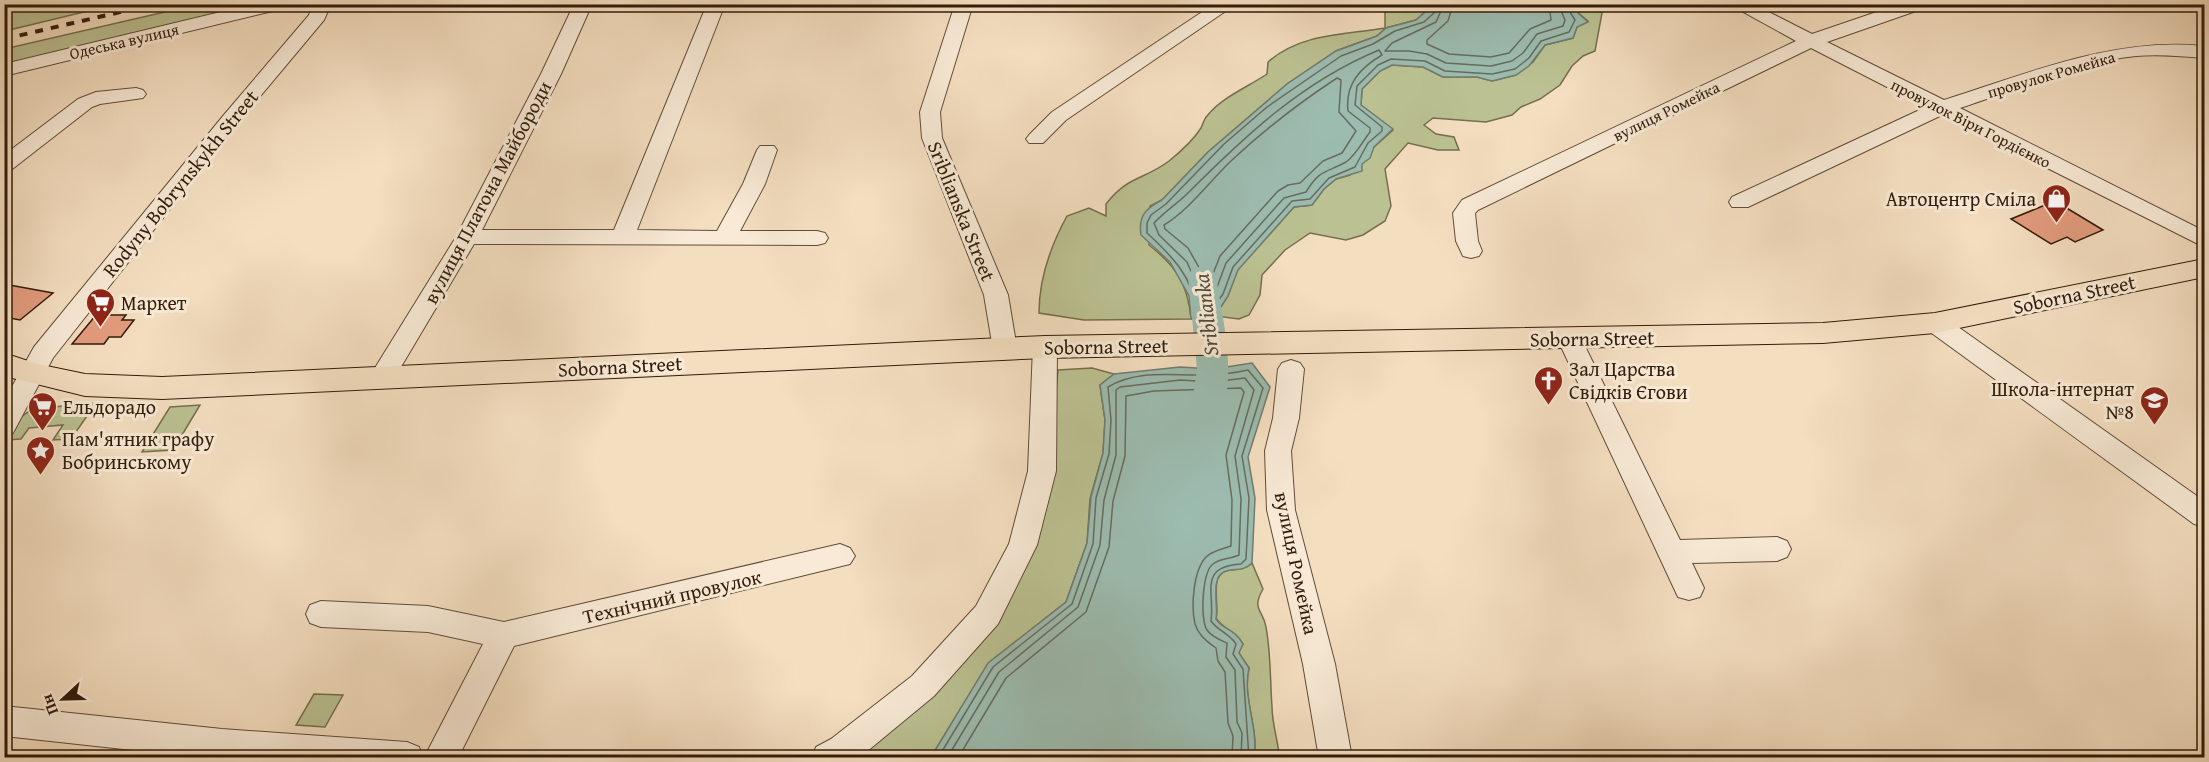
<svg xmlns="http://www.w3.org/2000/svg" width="2209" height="762" viewBox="0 0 2209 762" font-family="'Gentium Book Plus',serif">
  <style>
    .green { fill: #bbc192; stroke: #766e4e; stroke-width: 1.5 }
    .water { fill: #9cbcb0; stroke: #727c6e; stroke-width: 1.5 }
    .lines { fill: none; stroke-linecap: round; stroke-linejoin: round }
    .shore { stroke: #676c5d; stroke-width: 1.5 }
    .river { fill: #9cbcb0; fill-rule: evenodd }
    .building { fill: #e39c7e; stroke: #321c0a; stroke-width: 1.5 }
    .minor-casing { stroke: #624c38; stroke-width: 2 }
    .major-casing { stroke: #321c0a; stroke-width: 2 }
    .minor { fill: #f8ead6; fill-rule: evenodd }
    .major { fill: #f4dec0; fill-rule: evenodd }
    .rail { stroke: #321c0a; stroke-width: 4; stroke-dasharray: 8 8; stroke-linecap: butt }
    .labels { text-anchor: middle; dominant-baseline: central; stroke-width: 6; stroke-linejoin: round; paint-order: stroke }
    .far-street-label { font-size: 16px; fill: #321c0a; stroke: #f8ead6 }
    .street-label { font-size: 20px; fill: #321c0a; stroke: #f8ead6 }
    .poi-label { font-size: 20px; fill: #321c0a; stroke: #f8ead6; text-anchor: start }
    .water-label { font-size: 21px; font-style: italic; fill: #524c3c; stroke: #f8ead6 }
  </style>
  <rect width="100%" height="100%" fill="#f4dec0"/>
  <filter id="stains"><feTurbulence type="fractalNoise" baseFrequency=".00333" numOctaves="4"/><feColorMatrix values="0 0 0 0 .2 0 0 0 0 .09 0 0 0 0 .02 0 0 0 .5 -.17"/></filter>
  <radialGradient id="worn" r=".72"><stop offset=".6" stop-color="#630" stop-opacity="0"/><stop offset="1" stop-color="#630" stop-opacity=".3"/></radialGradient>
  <path class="green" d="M5 4H113V5L5 31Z
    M195 5H279L5 70 4 49Z
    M1391 5H1433L1416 20 1386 28 1377 36 1336 51 1287 84 1208 152 1162 200 1150 206 1149 245C1176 266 1188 284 1191 319L1084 320 1039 313C1039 278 1050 247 1067 216L1089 208 1106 216V204C1127 176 1144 180 1169 161 1179 153 1194 139 1201 128 1203 124 1204 119 1207 116 1222 97 1248 87 1267 74L1268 62C1301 33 1344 35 1385 28V11Z
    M1569 5H1593L1602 13 1595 51 1583 56 1572 66 1560 85 1540 99 1521 107 1512 115 1486 122 1433 118 1424 125 1436 134 1454 137 1459 150H1438L1408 143 1385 169 1391 206 1385 221 1363 235 1346 240 1310 233 1285 250 1262 275 1260 295 1249 315 1239 319 1215 316 1228 296 1237 270 1294 207 1312 205 1324 189 1336 179 1350 175 1374 147 1393 130 1361 105 1362 89 1380 71 1392 65 1423 67 1443 77H1477L1492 81 1516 75 1533 62 1545 45 1573 38 1577 27 1588 21Z
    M1092 368 1114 374 1100 385 1105 420 1103 453 1090 499 1087 543 1066 602 989 663 931 757 856 758 1005 601 1052 430 1058 370Z
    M96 403 71 439 53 440 63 425 29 428 21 439 8 440 20 418 32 409Z
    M200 405 173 450 142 452 170 407Z
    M1252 563 1263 589C1251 610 1263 609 1266 627 1271 654 1270 680 1272 707 1272 722 1277 738 1279 753L1276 757H1254C1259 728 1242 698 1249 668L1238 652 1243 644C1234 629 1223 630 1216 618 1220 606 1209 576 1226 571 1237 568 1242 572 1252 563Z
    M314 694 343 695 325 727 296 725Z"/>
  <path class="water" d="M1433 5H1569L1588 22 1577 27 1573 38 1545 45 1529 66 1516 75 1492 81 1477 77H1443L1423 67 1392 65 1380 71 1362 89 1361 105 1393 129 1374 147 1370 158 1362 164V171L1336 179 1324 189 1312 205 1294 207 1238 270 1228 296 1215 316 1191 319 1189 296 1170 262 1141 235C1138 216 1146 208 1162 200L1208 152 1287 84 1336 51 1377 36 1386 28 1416 20Z
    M1252 363 1270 387 1248 457 1255 498 1252 563C1242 572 1237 568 1226 571 1209 576 1219 606 1216 619 1223 630 1234 628 1243 644L1239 653 1249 668C1242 698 1259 728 1254 757H931L988 663 1066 602 1087 543 1091 497 1103 453 1105 420 1100 385 1114 374 1180 367 1213 369Z"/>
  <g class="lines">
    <path class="shore" d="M1437 4 1435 12 1424 22 1395 31 1373 44 1341 56 1267 107 1224 144 1166 204 1151 215 1147 223V233C1171 255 1193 277 1197 311L1212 309 1223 294 1233 267 1292 201 1310 199 1329 178 1355 167 1368 143 1382 131V127L1355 105 1357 86 1378 65 1391 59 1425 61 1445 71 1492 74 1515 69 1529 58 1541 41 1569 32 1575 20 1565 4
      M1444 4 1436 22 1392 43 1385 51H1409L1427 54 1446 63 1491 66 1512 61 1523 53 1537 34 1563 26 1565 20 1558 4
      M1453 4 1448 21 1427 40V44L1449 54 1491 57 1509 53 1530 29 1551 20 1549 4
      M1379 50 1382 55C1360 68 1345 84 1348 111L1370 128V132C1363 141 1355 156 1346 162 1326 173 1320 169 1306 192L1284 198 1226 263 1216 290 1208 302H1204L1187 262 1159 235 1154 223C1164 212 1178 203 1188 193 1246 135 1302 82 1379 50Z
      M1337 78 1341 80 1339 112 1356 131 1342 153 1323 161 1300 183 1288 185 1278 191 1220 256 1211 279 1206 280 1188 248 1165 229 1164 225C1190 209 1209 182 1231 161 1264 130 1299 103 1337 78Z
      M938 758 993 667 1072 604 1093 544 1096 498 1109 454 1111 420 1108 387C1138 369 1172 376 1206 375 1220 375 1234 373 1248 370L1263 388 1242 456 1249 498 1246 559 1241 564C1198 567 1215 591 1211 621 1218 631 1230 634 1236 644L1233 654 1243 669 1249 758
      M947 758 999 672 1078 607 1100 545 1104 500 1116 455V390L1120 387 1180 380 1213 382 1245 378 1254 390 1235 456 1241 499 1239 555C1231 559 1220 558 1213 564 1202 572 1200 620 1207 630 1212 637 1220 640 1227 643L1226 657 1235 670 1237 722 1242 733 1241 758
      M958 758 1006 678 1086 612 1109 547 1113 501 1125 456 1126 396 1154 391 1241 388 1244 392 1226 455 1232 500 1231 546C1222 549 1212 551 1206 557 1193 571 1191 607 1195 624 1198 635 1207 642 1216 648L1218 661 1225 672 1228 723 1233 736 1232 758"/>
    <path class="river" d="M1202 266 1212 269 1216 276C1222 316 1239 383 1218 419L1207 423 1196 419 1191 411 1197 369 1188 276 1192 269Z"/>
  </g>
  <path class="building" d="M2055 201 2103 230 2075 242 2067 237 2051 244 2011 219Z
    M4 284 53 293 20 320 4 317Z
    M96 315H126L122 320H134L121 337H109L104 344H72Z"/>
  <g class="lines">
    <defs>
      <path id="minor" d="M254 4H288L285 8 4 76V64Z
        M313 4H331L324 20 237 124 53 358 13 433 4 436V401L34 347 223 116 309 15Z
        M574 4H592L561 74 482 230H614L707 4H725L637 230 717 231 743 184 757 150 760 146H774L777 150 765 184 740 231H817L825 233 828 238 825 243 817 245 474 244 392 382 383 385 374 382 370 376 456 237 541 74Z
        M955 4H973L940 112 942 138 1008 295 1017 349 1014 355 1005 358 996 355 993 349 984 295 922 138 920 112Z
        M1214 4H1236L1066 120 1043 143H1029L1026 139 1029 135 1052 112Z
        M1729 4H1753L1812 34 1900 4H1917L1916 11 1827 42 1944 100C2029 73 2114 37 2204 46V58C2181 56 2159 54 2136 56 2081 61 2013 91 1960 108L2204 231V247L1942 115 1748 207H1732L1729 202 1732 197 1926 107 1811 48 1478 210 1475 213 1478 241 1482 251 1479 256 1471 258 1463 256 1456 241 1453 213 1462 200 1796 41Z
        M136 88 143 90 146 94 143 98 100 104 92 107 11 170 4 172V155L78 99 96 92Z
        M1935 315 1944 317 2204 501V527L2194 524 1926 329 1923 323 1926 317Z
        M1569 329 1578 332 1581 338 1680 540 1777 537 1787 541 1791 549 1787 557 1777 561 1692 563 1704 588 1700 597 1689 600 1678 597 1557 338 1560 332Z
        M1045 338 1054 341 1057 347 1056 471 1037 545 998 624 934 696 859 758H812L816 747 831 739 912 676 976 606 1009 544 1028 471 1033 347 1036 341Z
        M1291 360 1300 363 1304 369 1299 418 1291 451 1295 510 1335 664 1352 758H1319L1303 664 1267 510 1265 451 1273 418 1278 369 1282 363Z
        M840 544 850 548 855 556 850 564 514 646 458 758H424L483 644 428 632 321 627 310 623 306 614 310 605 321 601 428 606 504 622Z
        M4 706 222 729 407 742 419 747 423 758H206L4 736Z"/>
      <path id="major" d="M2204 259V277L1935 333 1823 343 1045 358 162 399 85 396 4 376V353L37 364 85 374 162 377 1045 336 1823 323 1935 313Z"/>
    </defs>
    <use href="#minor" class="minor-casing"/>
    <use href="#major" class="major-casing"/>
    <use href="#minor" class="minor"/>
    <use href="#major" class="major"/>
    <path class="rail" d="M4 39 155 4"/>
  </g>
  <defs>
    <symbol id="shop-pin" viewBox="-11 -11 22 30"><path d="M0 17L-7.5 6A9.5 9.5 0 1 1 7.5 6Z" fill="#8f2418" stroke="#f8ead6"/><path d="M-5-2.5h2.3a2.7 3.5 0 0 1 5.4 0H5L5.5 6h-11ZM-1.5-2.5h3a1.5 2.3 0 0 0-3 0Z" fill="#fff"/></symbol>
    <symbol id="supermarket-pin" viewBox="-11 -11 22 30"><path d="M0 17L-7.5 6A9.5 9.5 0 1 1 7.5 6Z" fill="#8f2418" stroke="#f8ead6"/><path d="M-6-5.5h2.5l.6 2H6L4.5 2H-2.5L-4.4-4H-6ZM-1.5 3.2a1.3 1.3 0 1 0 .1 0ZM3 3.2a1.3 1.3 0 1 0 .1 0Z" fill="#fff"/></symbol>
    <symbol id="church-pin" viewBox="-11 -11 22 30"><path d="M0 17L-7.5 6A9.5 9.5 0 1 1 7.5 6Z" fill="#8f2418" stroke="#f8ead6"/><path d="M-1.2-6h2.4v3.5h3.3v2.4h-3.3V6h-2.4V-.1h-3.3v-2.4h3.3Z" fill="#fff"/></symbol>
    <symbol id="school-pin" viewBox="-11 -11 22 30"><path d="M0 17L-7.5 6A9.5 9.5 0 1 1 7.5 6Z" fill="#8f2418" stroke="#f8ead6"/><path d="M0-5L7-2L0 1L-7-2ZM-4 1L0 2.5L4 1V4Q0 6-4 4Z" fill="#fff"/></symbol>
    <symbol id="sight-pin" viewBox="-11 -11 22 30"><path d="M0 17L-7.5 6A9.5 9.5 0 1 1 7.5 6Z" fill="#8f2418" stroke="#f8ead6"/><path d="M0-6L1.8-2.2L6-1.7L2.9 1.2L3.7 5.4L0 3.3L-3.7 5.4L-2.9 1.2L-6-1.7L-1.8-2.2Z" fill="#fff"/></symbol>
  </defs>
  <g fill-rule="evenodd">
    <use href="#shop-pin" x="2040" y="182" width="33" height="45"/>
    <use href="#supermarket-pin" x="84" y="286" width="33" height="45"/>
    <use href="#church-pin" x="1532" y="364" width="33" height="45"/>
    <use href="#school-pin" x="2138" y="384" width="33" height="45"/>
    <use href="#supermarket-pin" x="26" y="390" width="33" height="45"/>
    <use href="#sight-pin" x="24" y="434" width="33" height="45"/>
  </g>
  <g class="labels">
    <g class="far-street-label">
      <text transform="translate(124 41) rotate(-13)">Одеська вулиця</text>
      <text transform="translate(2051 74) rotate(-16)">провулок Ромейка</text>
      <text transform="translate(1666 111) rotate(-26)">вулиця Ромейка</text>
      <text transform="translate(1971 123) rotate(27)">провулок Віри Гордієнко</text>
    </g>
    <g class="street-label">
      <text transform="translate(180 183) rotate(-51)">Rodyny Bobrynskykh Street</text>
      <text transform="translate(487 192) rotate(-62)">вулиця Платона Майбороди</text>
      <text transform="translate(962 211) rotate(68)">Sriblianska Street</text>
      <text transform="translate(2074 294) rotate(-12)">Soborna Street</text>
      <text transform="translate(1592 338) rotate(-1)">Soborna Street</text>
      <text transform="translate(1106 346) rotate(-1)">Soborna Street</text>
      <text transform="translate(620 366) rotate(-3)">Soborna Street</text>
      <text transform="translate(1297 563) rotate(78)">вулиця Ромейка</text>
      <text transform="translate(672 596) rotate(-13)">Технічний провулок</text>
    </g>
    <g class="poi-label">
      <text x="2036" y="198" text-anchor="end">Автоцентр Сміла</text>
      <text x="121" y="302">Маркет</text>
      <text x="1569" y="368">Зал Царства<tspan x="1569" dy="23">Свідків Єгови</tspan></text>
      <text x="2134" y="388" text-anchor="end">Школа-інтернат<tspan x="2134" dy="23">№8</tspan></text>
      <text x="63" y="406">Ельдорадо</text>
      <text x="62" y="438">Пам'ятник графу<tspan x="62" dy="23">Бобринському</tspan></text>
    </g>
    <g class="water-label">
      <text transform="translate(1206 315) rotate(-97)">Sriblianka</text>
    </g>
  </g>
  <rect width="2209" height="762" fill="none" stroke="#f4dec0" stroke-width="24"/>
  <rect x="6" y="6" width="2197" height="750" fill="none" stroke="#321c0a" stroke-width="3"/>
  <rect x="12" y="12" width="2185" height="738" fill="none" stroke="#321c0a" stroke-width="1.5"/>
  <g transform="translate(63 699) rotate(248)" stroke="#f8ead6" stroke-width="4.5" paint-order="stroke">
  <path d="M0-4.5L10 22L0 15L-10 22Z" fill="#321c0a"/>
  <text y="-9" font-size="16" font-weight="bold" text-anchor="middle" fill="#321c0a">Пн</text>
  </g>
  <rect width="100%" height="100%" filter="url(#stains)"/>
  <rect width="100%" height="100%" fill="url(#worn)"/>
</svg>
